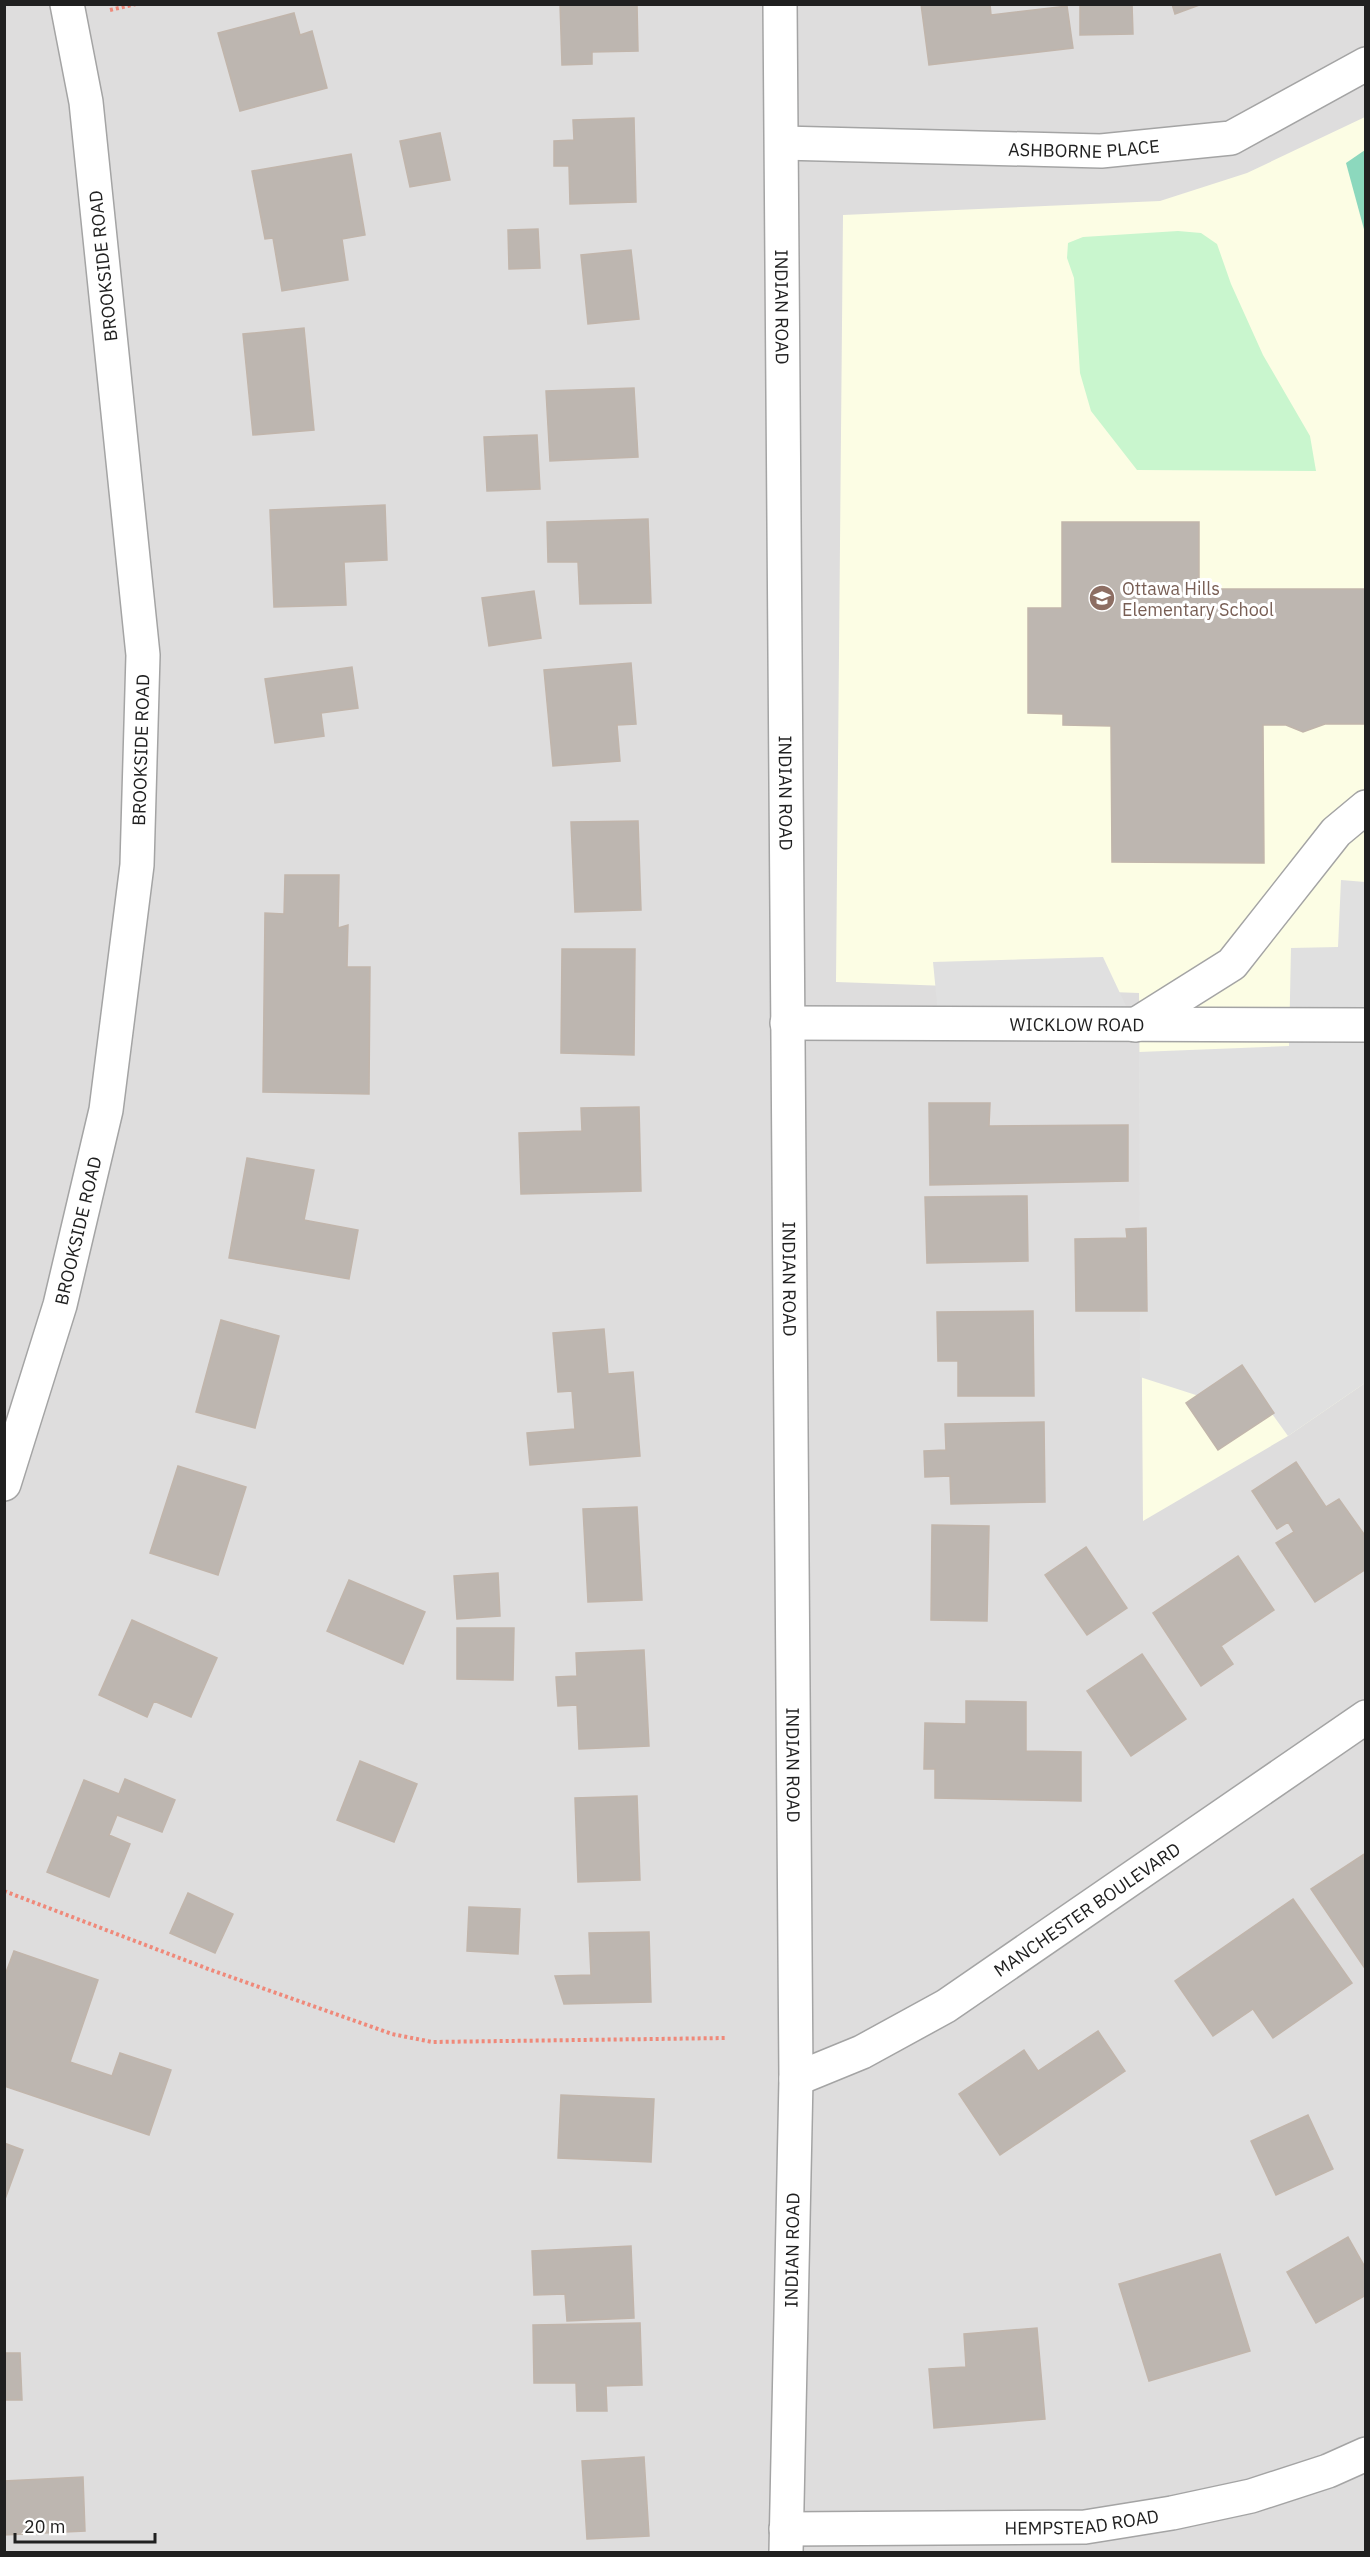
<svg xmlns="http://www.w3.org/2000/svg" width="1370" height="2557" viewBox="0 0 1370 2557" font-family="'IBM Plex Sans',sans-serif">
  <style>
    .residential { fill: #dedddd }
    .education { fill: #fcfde4 }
    .park { fill: #c9f6ce }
    .pitch { fill: #8cd8bd }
    .parking { fill: #e0e0e0 }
    .building { fill: #bdb6b0; stroke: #c1b5ab; stroke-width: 1.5 }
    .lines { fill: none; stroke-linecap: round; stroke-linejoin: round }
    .minor-casing { stroke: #a4a4a4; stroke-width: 36 }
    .path { stroke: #ef897a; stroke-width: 4; stroke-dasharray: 3 3; stroke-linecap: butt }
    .minor { stroke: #fff; stroke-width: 33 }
    .labels { text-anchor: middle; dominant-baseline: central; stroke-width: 6; stroke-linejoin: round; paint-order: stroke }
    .street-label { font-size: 18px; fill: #202020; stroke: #fff }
    .education-label { font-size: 18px; fill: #785e54; stroke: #fff; text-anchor: start }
  </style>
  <rect width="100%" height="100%" fill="#f0ede8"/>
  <path class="residential" d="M5 5H1365V2552H5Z"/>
  <path class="education" d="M1365 117V1383L1288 1436 1143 1521 1139 993 836 982 843 215 1160 201 1247 173Z"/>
  <path class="park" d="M1178 231 1201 233 1217 244 1231 284 1263 355 1310 436 1316 471 1137 470 1091 411 1080 373 1074 278 1067 258 1068 243 1083 237Z"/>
  <path class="pitch" d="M1365 150V233L1346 163Z"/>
  <path class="parking" d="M1341 880 1365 882V1383L1288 1436 1241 1371 1199 1396 1140 1377 1139 1052 1289 1046 1291 948 1338 947Z
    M1103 957 1135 1025 939 1024 933 962Z"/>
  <path class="building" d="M560 4H637L638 51 592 52V64L562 65Z
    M921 4H990L991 15 1067 6 1073 48 929 65Z
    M1080 4H1132L1133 34 1080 35Z
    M1172 4H1202L1175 14Z
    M294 13 300 35 312 31 327 88 240 111 218 33Z
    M634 118 636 202 570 204 569 166H554V141L574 140 573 120Z
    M440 133 450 180 410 187 400 141Z
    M351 154 365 235 342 239 348 280 282 291 273 238 265 239 252 171Z
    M538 229 540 268 509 269 508 230Z
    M631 250 639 319 588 324 581 255Z
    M304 328 314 430 253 435 243 334Z
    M634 388 638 457 550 461 546 391Z
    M537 435 540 489 487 491 484 437Z
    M385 505 387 560 344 562 346 605 274 607 270 510Z
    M648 519 651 603 580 604 578 562H548L547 522Z
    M1062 522H1199V589H1366V724H1325L1303 732 1286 725H1263L1264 863 1112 862 1111 726 1063 725V714L1028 713V608H1062Z
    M534 591 541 638 489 646 482 598Z
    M631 663 636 724 617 725 620 761 553 766 544 670Z
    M352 667 358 708 321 713 324 736 275 743 265 679Z
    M638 821 641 910 575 912 571 822Z
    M285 875H339L338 928 348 925 347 967H370L369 1094 263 1092 265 913 284 914Z
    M562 949H635L634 1055 561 1053Z
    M929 1103H990L989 1126 1128 1125V1181L930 1185Z
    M639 1107 641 1191 521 1194 519 1133 582 1131 581 1108Z
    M247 1158 314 1170 304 1220 358 1230 349 1279 229 1258Z
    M1027 1196 1028 1261 927 1263 925 1197Z
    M1146 1228 1147 1311H1076L1075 1239 1127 1238 1126 1229Z
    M1033 1311 1034 1396H958V1361H938L937 1312Z
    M221 1320 279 1336 255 1428 196 1412Z
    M604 1329 608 1374 633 1372 640 1456 530 1465 527 1433 575 1429 572 1391 558 1392 553 1333Z
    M1242 1365 1274 1413 1218 1450 1186 1403Z
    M1044 1422 1045 1502 951 1504 950 1476 925 1477 924 1451 946 1450 945 1424Z
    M1296 1462 1326 1507 1339 1499 1366 1537V1569L1315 1602 1276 1543 1294 1532 1288 1522 1277 1529 1252 1491Z
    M178 1466 246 1487 218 1575 150 1553Z
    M637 1507 642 1600 588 1602 583 1509Z
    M932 1525 989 1526 987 1621 931 1620Z
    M1086 1547 1127 1608 1087 1635 1045 1575Z
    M1238 1556 1274 1610 1221 1646 1233 1664 1201 1686 1153 1613Z
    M498 1573 500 1616 457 1619 454 1576Z
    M349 1580 425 1612 403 1664 327 1631Z
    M132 1620 217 1658 191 1717 154 1701 147 1717 99 1695Z
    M457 1628H514L513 1680 457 1679Z
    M644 1650 649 1746 579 1749 577 1705 558 1706 556 1677 577 1676 576 1653Z
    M1142 1654 1186 1719 1131 1756 1087 1691Z
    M966 1701 1026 1702V1751L1081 1752V1801L935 1798V1769H924L925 1723 966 1724Z
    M360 1761 417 1784 394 1842 337 1820Z
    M125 1779 175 1800 162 1832 117 1815 109 1835 130 1844 109 1897 47 1872 84 1780 119 1794Z
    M637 1796 640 1880 578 1882 575 1798Z
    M1366 1853V1970L1311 1889Z
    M188 1893 233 1914 215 1953 170 1933Z
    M1293 1899 1352 1983 1273 2038 1253 2009 1213 2036 1175 1981Z
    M469 1907 520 1909 518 1954 467 1951Z
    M649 1932 651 2002 564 2004 555 1976 591 1975 589 1933Z
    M14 1951 98 1980 70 2062 112 2076 120 2053 171 2070 149 2135 4 2086V1978Z
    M1098 2031 1125 2071 1000 2155 959 2094 1024 2050 1038 2071Z
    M561 2095 654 2099 651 2162 558 2158Z
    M1308 2115 1333 2169 1276 2195 1251 2141Z
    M4 2143 23 2150 4 2202Z
    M1348 2237 1366 2269V2295L1316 2323 1287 2272Z
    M631 2246 634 2318 567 2321 565 2294 534 2295 532 2251Z
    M1220 2254 1250 2351 1149 2381 1119 2284Z
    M640 2323 642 2385 606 2386 607 2411H577L576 2383H534L533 2325Z
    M1037 2328 1045 2419 934 2428 929 2369 966 2367 964 2334Z
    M4 2353H20L22 2400H4Z
    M644 2457 649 2536 587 2539 582 2461Z
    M83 2477 85 2531 4 2535V2481Z"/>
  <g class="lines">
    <defs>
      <g id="minor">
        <path id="s1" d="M780 4 796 2079 786 2552"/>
        <path id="s2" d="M782 143 1101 151 1231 138 1366 64"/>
        <path id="s3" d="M787 1023 1366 1025"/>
        <path d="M1135 1025 1232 964 1336 832 1366 807"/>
        <path id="s4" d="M4 1484 60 1305 106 1110 137 865 143 655 86 102 67 4"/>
        <path id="s5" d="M796 2079 862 2052 946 2006 1366 1717"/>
        <path id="s6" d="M786 2529 1085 2527 1172 2513 1251 2496 1328 2471 1366 2454"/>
      </g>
    </defs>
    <use href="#minor" class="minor-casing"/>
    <path class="path" d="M110 10 136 4
      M4 1891 211 1970 392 2034 432 2042 727 2038"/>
    <use href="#minor" class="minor"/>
  </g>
  <defs>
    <symbol id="school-disc" viewBox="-11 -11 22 22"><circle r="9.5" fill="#8d6e63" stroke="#fff"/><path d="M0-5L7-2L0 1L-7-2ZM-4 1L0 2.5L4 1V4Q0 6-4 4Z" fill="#fff"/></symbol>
  </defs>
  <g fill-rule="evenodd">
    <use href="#school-disc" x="1087" y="583" width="30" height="30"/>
  </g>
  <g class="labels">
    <g class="street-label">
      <text stroke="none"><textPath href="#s2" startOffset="302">ASHBORNE PLACE</textPath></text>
      <text transform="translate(103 266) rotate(-96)">BROOKSIDE ROAD</text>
      <text stroke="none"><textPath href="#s1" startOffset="303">INDIAN ROAD</textPath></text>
      <text stroke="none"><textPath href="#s4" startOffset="750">BROOKSIDE ROAD</textPath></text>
      <text stroke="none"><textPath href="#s1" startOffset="789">INDIAN ROAD</textPath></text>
      <text stroke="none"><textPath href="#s3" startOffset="290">WICKLOW ROAD</textPath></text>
      <text stroke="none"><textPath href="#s4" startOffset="264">BROOKSIDE ROAD</textPath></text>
      <text stroke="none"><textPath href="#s1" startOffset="1275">INDIAN ROAD</textPath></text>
      <text stroke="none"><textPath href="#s1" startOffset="1761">INDIAN ROAD</textPath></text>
      <text stroke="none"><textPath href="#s5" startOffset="338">MANCHESTER BOULEVARD</textPath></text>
      <text transform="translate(792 2250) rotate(-89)">INDIAN ROAD</text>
      <text stroke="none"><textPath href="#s6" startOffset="296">HEMPSTEAD ROAD</textPath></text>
    </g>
    <g class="education-label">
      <text x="1122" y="588">Ottawa Hills<tspan x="1122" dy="21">Elementary School</tspan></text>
    </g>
  </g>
  <rect width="1370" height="2557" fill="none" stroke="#202020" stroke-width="12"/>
  <path d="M15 2533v9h140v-9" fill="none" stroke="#202020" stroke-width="3"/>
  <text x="24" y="2533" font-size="18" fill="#202020" stroke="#ffffff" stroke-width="4.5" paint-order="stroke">20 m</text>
</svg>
